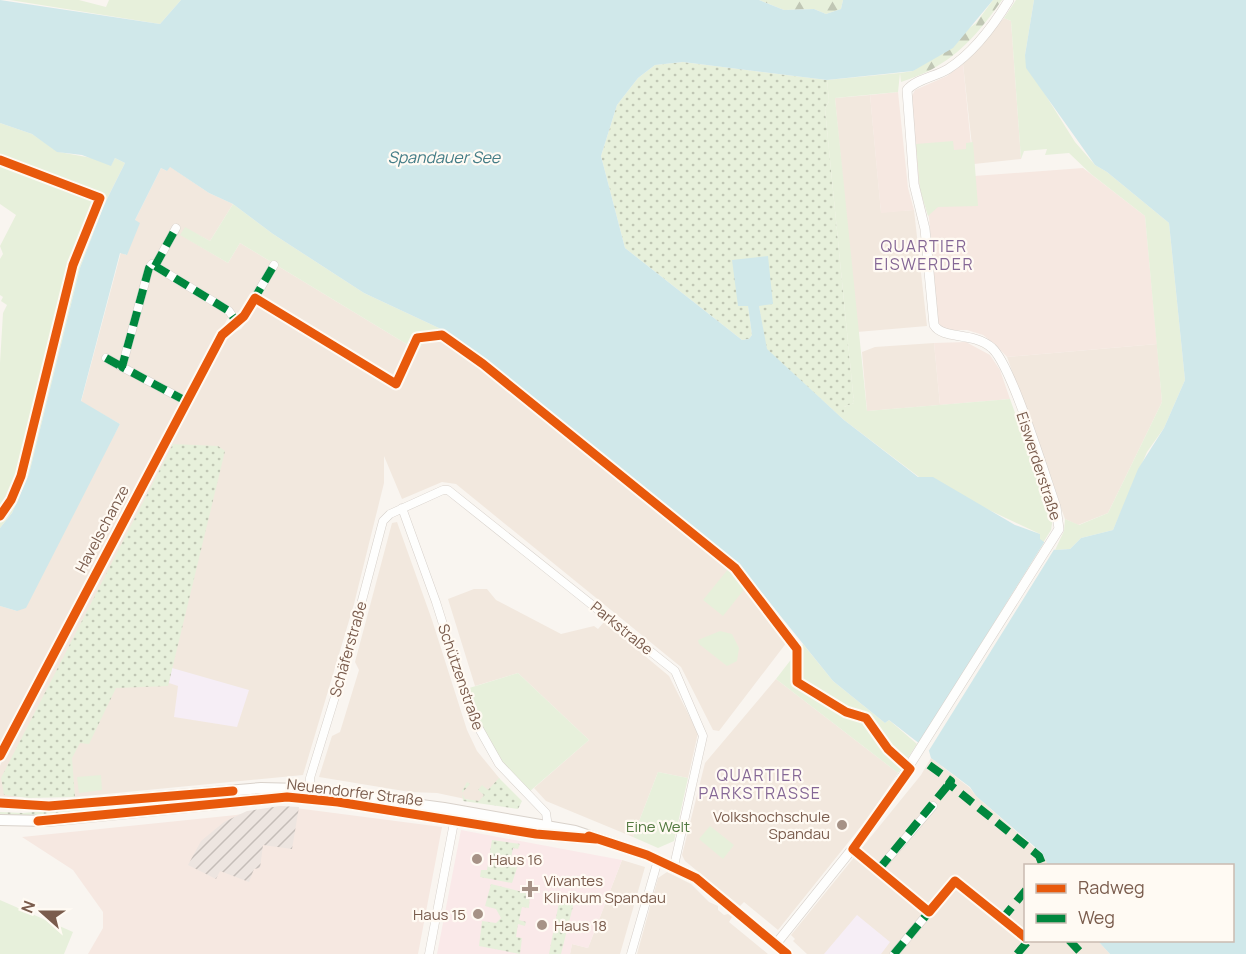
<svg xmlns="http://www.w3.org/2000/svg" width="1246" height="954" viewBox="0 0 1246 954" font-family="Manrope,sans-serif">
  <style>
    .residential { fill: #f2e8de }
    .commercial { fill: #f6e8e1 }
    .industrial { fill: url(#industrial-furrows) }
    .education { fill: #f6eef6 }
    .medical { fill: #fae9e9 }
    .grass { fill: url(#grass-dots) }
    .forest { fill: url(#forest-firs) }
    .park { fill: #e7f0db }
    .water { fill: #d0e8ea }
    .pier { fill: #f9f5f0 }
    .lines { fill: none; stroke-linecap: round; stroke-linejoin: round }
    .minor-casing { stroke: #d7d1cb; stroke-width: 9 }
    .tertiary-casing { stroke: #d7d1cb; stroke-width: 10 }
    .secondary-casing { stroke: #d9d2cb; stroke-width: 12 }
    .minor { stroke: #fefefd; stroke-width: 8 }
    .tertiary { stroke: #fefefd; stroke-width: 9 }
    .secondary { stroke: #fefefd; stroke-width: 10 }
    .quiet { stroke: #00873e; stroke-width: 8; stroke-dasharray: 15 8; stroke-linecap: butt }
    .cycleway-casing { stroke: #fffaf3; stroke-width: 13 }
    .cycleway { stroke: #e8590c; stroke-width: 9 }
    .poi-dot { fill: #a69286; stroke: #fffaf3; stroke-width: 2 }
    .labels { text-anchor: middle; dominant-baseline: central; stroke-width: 4.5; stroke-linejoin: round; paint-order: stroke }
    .street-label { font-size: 15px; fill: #7a5c4d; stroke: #fffaf3 }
    .poi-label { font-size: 15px; fill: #7a5c4d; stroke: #fffaf3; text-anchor: start }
    .park-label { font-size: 15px; fill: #537a41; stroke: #fffaf3 }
    .water-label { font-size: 16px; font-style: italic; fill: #437c86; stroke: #fffaf3 }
    .neighbourhood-label { font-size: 16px; letter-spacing: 1.5px; fill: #846695; stroke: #fffaf3 }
  </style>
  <defs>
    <pattern id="industrial-furrows" width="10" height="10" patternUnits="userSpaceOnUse" patternTransform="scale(1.5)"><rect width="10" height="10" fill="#ede5e0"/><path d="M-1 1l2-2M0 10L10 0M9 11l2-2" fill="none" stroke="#c5bdb8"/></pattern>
    <pattern id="grass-dots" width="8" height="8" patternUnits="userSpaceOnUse" patternTransform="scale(1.5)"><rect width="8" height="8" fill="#e7f0db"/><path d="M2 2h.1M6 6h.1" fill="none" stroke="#c0c6b4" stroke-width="1.8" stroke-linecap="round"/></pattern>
    <pattern id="forest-firs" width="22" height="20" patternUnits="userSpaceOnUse" patternTransform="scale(1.5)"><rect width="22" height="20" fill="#e7f0db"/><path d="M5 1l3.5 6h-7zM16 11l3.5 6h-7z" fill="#c0c6b4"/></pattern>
  </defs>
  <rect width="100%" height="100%" fill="#f9f5f0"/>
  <path class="residential" d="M1004 18 1011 21 1021 159 974 164 963 64Z
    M870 95 881 212 914 210 927 326 857 332 835 98Z
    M169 166 209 193 233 204 210 241 185 228 181 235 228 263 240 243 418 351 425 340 442 339 735 573 787 642 719 731 713 730 681 667 456 484 442 482 402 499 384 456V483L354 604 303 775 75 797H0V766L4 755 225 337 241 329 248 320 232 310 0 748V606L17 611 120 424 81 402 121 252 126 255 135 220 161 168 167 171Z
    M934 343 940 405 867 411 862 352 875 347Z
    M1157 344 1162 402 1108 513 1078 525 1065 519 1007 357Z
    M397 522 432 620 467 730 477 751 500 779 489 804 437 793 410 792 319 777 332 736 340 732 359 670 355 662 392 523Z
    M474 589H487L496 600 561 634 594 626 598 629 604 622 669 676 698 733 688 778 658 772 633 837 546 801 534 788 589 740 518 673 475 686 448 599Z
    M776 679 898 773 867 819 778 930 744 902 740 906 685 861 682 855 705 763Z
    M931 758 970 788 976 796 1047 859 1048 865 1026 866V940L1098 941 1110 954H807L793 941 795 939 791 935 921 775Z
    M622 860 645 867 620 954H570L572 944 588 948Z
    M667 872 691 884 709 902 718 906V910L724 915 728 914 732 917 729 922 768 954H637L658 878Z"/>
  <path class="commercial" d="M963 64 974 176 1083 168 1145 216 1157 344 1007 357 996 345 983 335 967 330H944L938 323 929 218 919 183 911 98 915 90 947 76Z
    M898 92 908 188 914 210 881 213 870 95Z
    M966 342 990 355 1000 370 1010 399 940 405 934 343Z
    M280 806 442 827 418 954H88L103 928V912L73 870 22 837 236 815Z"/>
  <path class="industrial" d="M280 806 299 807 292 849 263 845 260 868 254 869 249 882 220 871 216 879 188 865 201 841 224 822 247 811Z"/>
  <path class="education" d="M172 668 249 690 237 727 174 717 178 686 169 683Z
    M857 915 890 942 881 954H824Z"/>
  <path class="medical" d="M461 830 622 860 588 948 572 944 570 954H437Z"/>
  <path class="grass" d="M683 62 827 80 829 101 825 109 854 403 844 407V420L766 349 759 306H738H748L752 335 749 339 742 340 625 248 601 156 617 105 638 78 655 65Z
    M173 444 218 446 225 451 168 686 116 688 89 744 80 743 72 758 75 797 29 798 4 795 1 778Z
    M499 778 522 801 518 809 463 801 462 791 467 782 470 784 462 793 465 799 479 801 484 795 478 790 482 785 488 790Z
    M165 800 166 804 50 816H0V812L23 813Z
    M492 840 520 844 518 849 513 848 510 863 518 865 512 883 480 877 481 870H487Z
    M491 884 530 894 529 908 522 907 519 920 526 922 525 926 518 924 516 937 522 938 520 954 479 946 482 921 496 923 501 918 496 909 485 906Z
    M560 897 571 900 573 906 561 954H549Z"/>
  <path class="forest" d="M759 0H843L841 9 826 14 814 9 784 10Z
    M993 0H1002C973 41 949 67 901 82L900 73 913 71 976 23Z"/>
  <path class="park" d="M10 0H79L106 7 109 0H181L160 24Z
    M1016 0H1034L1025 55 1043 91 1075 142 1095 165 1107 172 1169 223 1185 380 1164 428 1147 452 1113 530 1081 538 1070 549 1055 550 1064 531 1065 519 1079 525 1108 513 1162 402 1145 216 1091 174 1069 153 1045 155 1047 149 1024 151 1021 159 1011 21 1004 18Z
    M900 73 898 92 835 98 867 411 1010 399 1053 518 1051 530 1043 543 1039 539 1040 534 919 477 844 420V407L854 403 825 109 829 101 827 80Z
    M0 123 32 134 59 152 92 158 111 165 115 158 125 163 104 205 80 268 29 474 12 513 0 528V363L3 313 7 305 1 301 3 297 0 295V259L3 254 0 246 16 215 0 204Z
    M953 141 954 150 966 149V143L973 142 978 206 938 207 928 216 920 190 916 144Z
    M233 204 273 234 364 293 441 329 442 339 425 340 418 351 240 243 228 263 180 235 185 227 210 241Z
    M729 568 746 587 723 616 703 600Z
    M720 631 732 634 739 648 737 661 727 666 699 644 698 640Z
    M803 644 833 681 885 723 889 720 917 744 898 773 776 679Z
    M518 673 589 740 529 792 494 753 476 717 466 689Z
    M658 772 688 778 674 841 658 848 633 837Z
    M101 775 102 790 79 793 77 777Z
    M710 826 734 845 723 859 699 839Z
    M0 900 73 932 64 954H0Z"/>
  <path class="water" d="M0 0 160 24 181 0H759L784 10 814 9 826 14 841 9 843 0H993L953 48 913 71 827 80 683 62 655 65 638 78 617 105 601 156 625 248 742 340 749 339 752 335 748 306H738L732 260 768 256 773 304 759 306 767 349 844 420 918 477H933L1015 525 1040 534V539L1055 550 1070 549 1081 538 1113 530 1138 469 1164 428 1185 380 1169 223 1107 172 1095 165 1026 68 1025 55 1034 0H1246V954H1110L1098 941 1232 940V866L1048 865 1042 853 976 796 970 787 931 758 929 751 889 720 885 723 833 681 741 567 441 329 364 293 273 234 233 204 209 193 170 167 167 171 161 168 135 220 140 223 127 255 120 253 81 401 120 424 26 608 17 611 0 606V528L12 513 29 474 80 268 104 205 125 163 115 158 111 166 82 155 57 152 32 134 0 123Z"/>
  <path class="pier" d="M1045 541 1055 548 928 752 918 745Z"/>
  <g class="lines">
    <defs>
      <path id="minor" d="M155 266 176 228
        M255 298 396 384
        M106 358 122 367
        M186 401 122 367 149 268 152 264 155 266 229 311 236 321
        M402 508 436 602 472 716 499 764 546 813 548 827
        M0 756 222 335 244 316 274 265
        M310 792V778L346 661 383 521 390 514 443 490H448L675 671 703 736 674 866
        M853 849 929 912 955 881
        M879 869 933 806
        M429 954 455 817
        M631 954 658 860
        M894 954 929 912"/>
      <path id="tertiary" d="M776 944 873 823 1059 529 1056 507C1045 476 1012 366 992 348 972 331 943 340 934 325L925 229 914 184 907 90C916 79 935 77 948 69 973 53 994 25 1009 0"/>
      <path id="secondary" d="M0 803 49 806 261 788 301 789 444 808 575 831 647 855 696 878 787 954
        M0 820 47 821 287 797 338 802 536 834 580 838"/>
    </defs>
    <use href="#minor" class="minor-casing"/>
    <use href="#tertiary" class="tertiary-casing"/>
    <use href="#secondary" class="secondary-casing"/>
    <use href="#minor" class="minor"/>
    <use href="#tertiary" class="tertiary"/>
    <use href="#secondary" class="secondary"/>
    <path class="quiet" d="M155 266 176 228
      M253 301 274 265
      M106 358 122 367
      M186 401 122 367 149 268 152 264 155 266 229 311 236 321 241 318
      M929 765 951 781 949 784 1039 856 1043 866
      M879 869 949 784
      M1002 919 1026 890
      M1069 940 1082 954
      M894 954 929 912
      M1017 954 1029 940"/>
    <defs>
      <path id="cycleway" d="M0 160 100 198 73 265 21 476 11 500 0 516
        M0 756 222 335 244 316 255 298 396 384 417 338 442 335 483 364 735 568 797 649V682L846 712 866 718 888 749 910 769 853 849 929 912 955 881 1026 938
        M0 803 49 806 233 791
        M38 821 287 797 338 802 536 834 596 839
        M589 836 647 855 696 878 787 954"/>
    </defs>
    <use href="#cycleway" class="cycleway-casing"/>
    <use href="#cycleway" class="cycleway"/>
  </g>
  <g class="poi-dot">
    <circle cx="842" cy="825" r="6"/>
    <circle cx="477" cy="859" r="6"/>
    <path d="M527 880h6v6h6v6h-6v6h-6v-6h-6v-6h6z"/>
    <circle cx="478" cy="914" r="6"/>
    <circle cx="542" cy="925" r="6"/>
  </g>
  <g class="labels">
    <g class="street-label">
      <text transform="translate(1039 466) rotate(72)">Eiswerderstraße</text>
      <text transform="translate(102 529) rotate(-62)">Havelschanze</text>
      <text transform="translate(622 628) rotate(39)">Parkstraße</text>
      <text transform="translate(348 649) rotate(-74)">Schäferstraße</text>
      <text transform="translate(461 677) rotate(71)">Schützenstraße</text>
      <text transform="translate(355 792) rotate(7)">Neuendorfer Straße</text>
    </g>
    <g class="poi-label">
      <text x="830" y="816" text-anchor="end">Volkshochschule<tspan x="830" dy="17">Spandau</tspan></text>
      <text x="489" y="859">Haus 16</text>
      <text x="544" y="880">Vivantes<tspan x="544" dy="17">Klinikum Spandau</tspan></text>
      <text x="466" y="914" text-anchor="end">Haus 15</text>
      <text x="554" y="925">Haus 18</text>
    </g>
    <g class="park-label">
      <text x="658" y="826">Eine Welt</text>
    </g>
    <g class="water-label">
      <text x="444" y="157">Spandauer See</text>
    </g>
    <g class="neighbourhood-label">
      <text x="924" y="246">QUARTIER<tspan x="924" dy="18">EISWERDER</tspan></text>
      <text x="760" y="775">QUARTIER<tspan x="760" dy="18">PARKSTRASSE</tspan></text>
    </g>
  </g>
  <rect x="1024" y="864" width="210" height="78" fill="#fffaf3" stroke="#cabbb1" stroke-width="1.5"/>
  <rect x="1036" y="884" width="30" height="9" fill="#e8590c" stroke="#cabbb1" stroke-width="1.5"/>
  <text x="1078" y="894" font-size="18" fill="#7a5c4d">Radweg</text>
  <rect x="1036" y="914" width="30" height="9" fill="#00873e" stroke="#cabbb1" stroke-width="1.5"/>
  <text x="1078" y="924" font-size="18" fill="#7a5c4d">Weg</text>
  <g transform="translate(42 912) rotate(291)" stroke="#fffaf3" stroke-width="4.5" paint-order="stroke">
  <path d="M0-4.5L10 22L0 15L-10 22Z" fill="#7a5c4d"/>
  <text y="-9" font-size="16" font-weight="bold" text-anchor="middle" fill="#7a5c4d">N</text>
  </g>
</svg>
